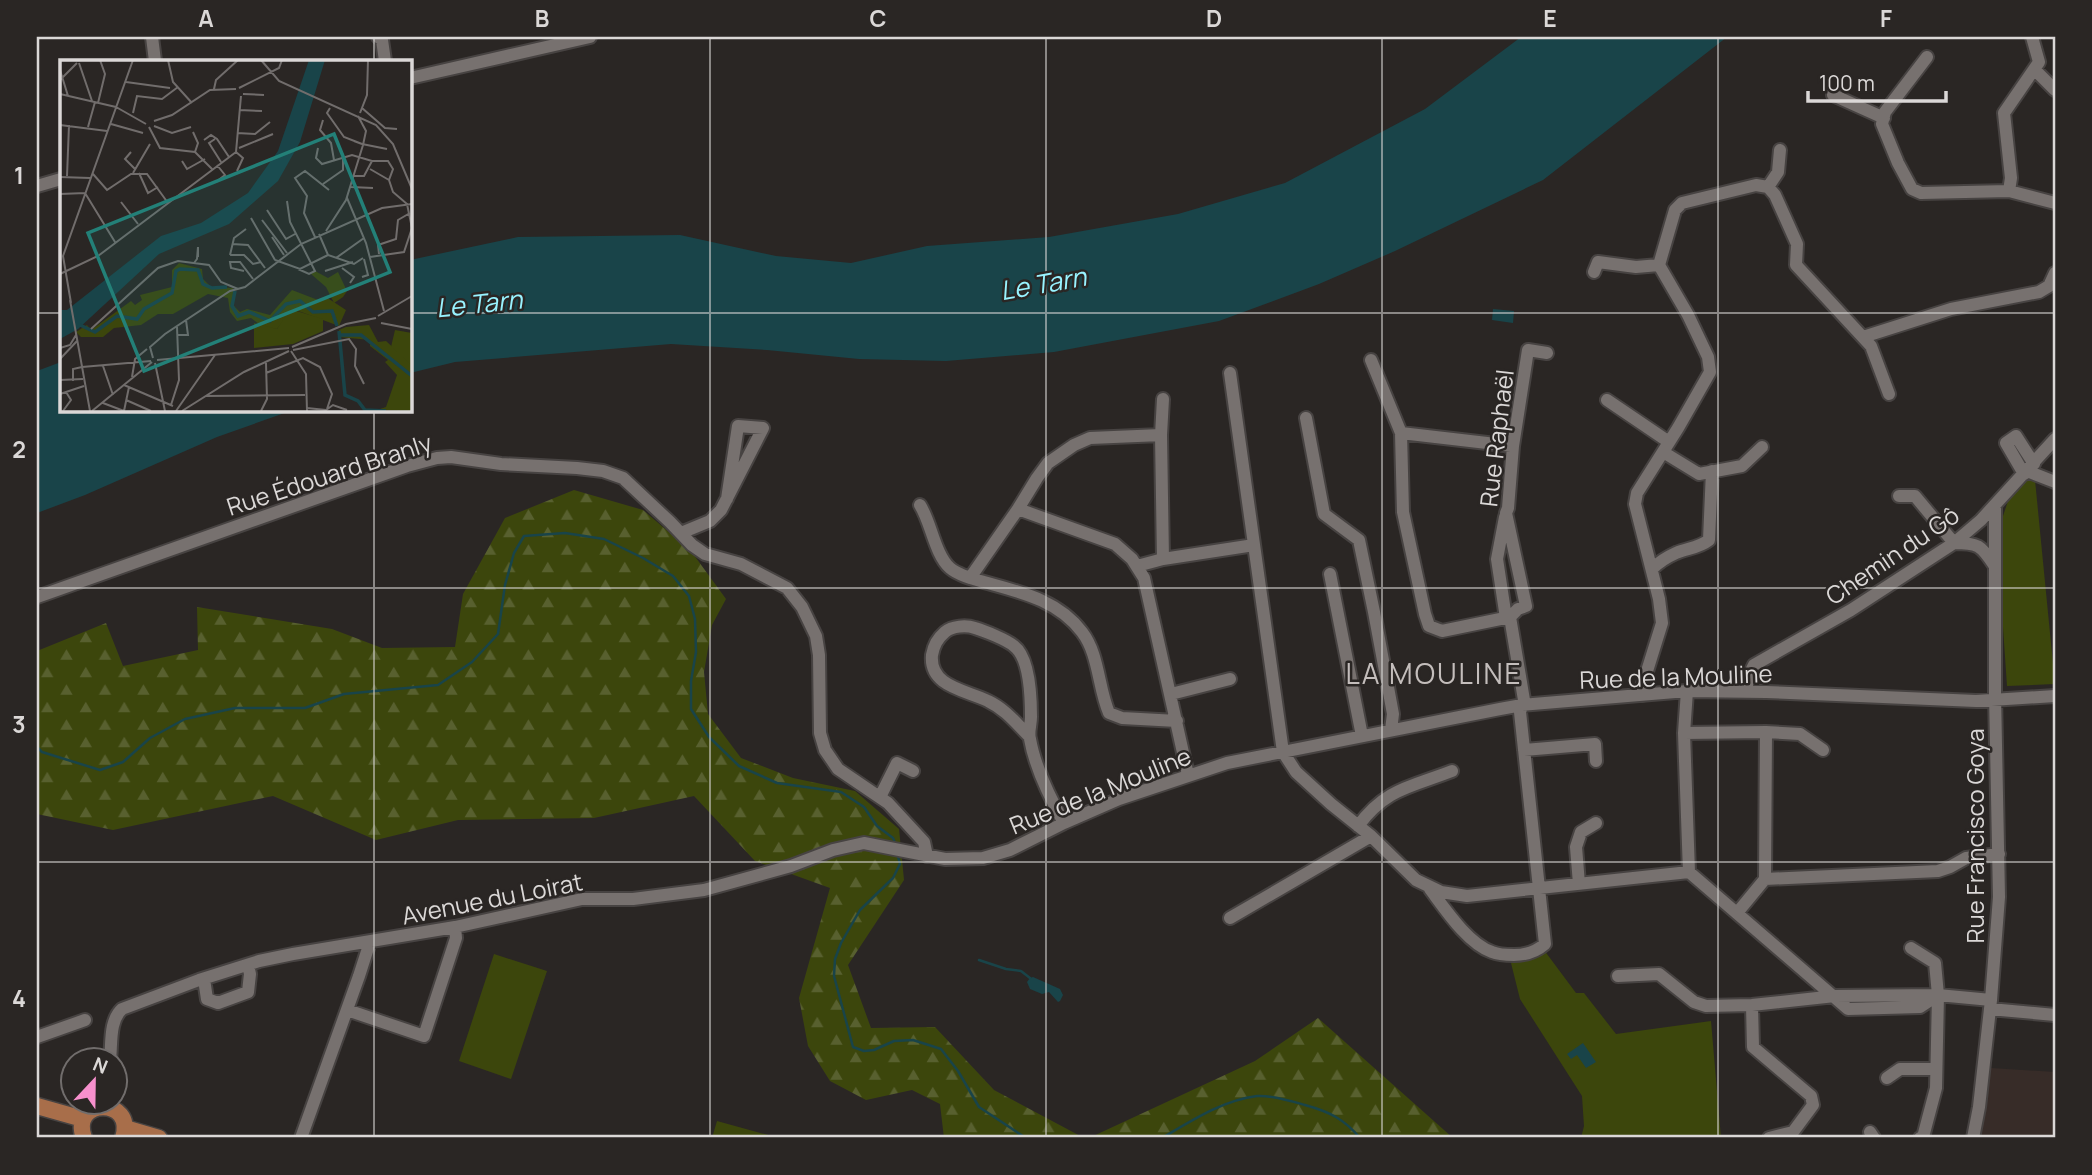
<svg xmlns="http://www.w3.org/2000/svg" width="2092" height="1175" viewBox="0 0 2092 1175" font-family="Manrope,sans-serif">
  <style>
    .built { fill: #372c28 }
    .green { fill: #3c460c }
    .forest { fill: url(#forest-firs) }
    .water { fill: #194449 }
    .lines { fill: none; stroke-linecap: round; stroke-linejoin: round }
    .stream { stroke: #194449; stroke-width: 2.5 }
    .minor-casing { stroke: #474342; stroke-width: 16 }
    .major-casing { stroke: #474342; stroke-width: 19 }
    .minor { stroke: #77716f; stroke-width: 12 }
    .major { stroke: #a86e4a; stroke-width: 16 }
    .grid { fill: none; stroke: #dbd8d7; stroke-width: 2; stroke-opacity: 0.55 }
    .labels { text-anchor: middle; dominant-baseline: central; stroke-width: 5; stroke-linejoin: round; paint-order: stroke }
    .street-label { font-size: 24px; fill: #dbd8d7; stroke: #2a2624 }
    .water-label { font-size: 26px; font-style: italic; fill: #98f3ff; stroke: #2a2624 }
    .quarter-label { font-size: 28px; letter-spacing: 2px; fill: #c4bebc; stroke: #2a2624 }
    .inset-river { fill: none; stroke: #194449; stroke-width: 3.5 }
    .inset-road { fill: none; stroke: #716d6c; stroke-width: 2 }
    .view { fill: #238078; fill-opacity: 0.15; stroke: #238078; stroke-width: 3.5 }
    .inset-edge { fill: none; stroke: #dbd8d7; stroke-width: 3.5 }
    .neatline { fill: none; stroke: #dbd8d7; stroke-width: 2.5 }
    .grid-label { font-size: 23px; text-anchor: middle; font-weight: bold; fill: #dbd8d7 }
  </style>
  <defs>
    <pattern id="forest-firs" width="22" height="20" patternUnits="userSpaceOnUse" patternTransform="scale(1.75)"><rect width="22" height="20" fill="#3c460c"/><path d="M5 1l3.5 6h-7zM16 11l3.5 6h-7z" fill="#58602f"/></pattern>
  </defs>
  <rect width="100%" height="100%" fill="#2a2624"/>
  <path class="built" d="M1991 1068 2055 1072V1138H1974Z"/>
  <path class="green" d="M2028 478 2035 480 2055 684 2007 686 2001 598V532L2003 516 2008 501Z
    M1544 950 1576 993H1584L1616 1034 1711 1021 1721 1138H1581L1584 1126 1582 1096 1520 999 1510 959Z
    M494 954 547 971 511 1079 459 1061Z
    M717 1121 779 1138H712Z"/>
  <path class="forest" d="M574 490 643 510 691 551 726 599 712 625 704 672 708 714 741 758 793 778 855 791 899 829 904 880 848 965 871 1028 935 1027 994 1090 1084 1138H944L940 1104 912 1090 866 1100 830 1081 808 1046 799 998 830 888 755 861 694 796 594 818 458 820 376 840 273 796 113 830 37 814V651L106 623 123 666 198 650 197 607 332 629 382 648 455 647 463 594 505 518Z
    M1318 1018 1453 1138H1089L1255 1061Z"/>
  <path class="water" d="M1521 37H1727L1543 180 1395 251 1319 284 1219 321 1054 352 946 361 859 359 767 350 671 344 455 362 410 373V260L518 237 680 235 776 256 851 263 927 246 1049 237 1178 214 1285 183 1425 109Z
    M1493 309 1514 311 1513 323 1492 320Z
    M61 362V410H293L217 437 85 495 37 513V371Z
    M1033 977 1060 989 1063 995 1060 1001 1058 1002 1049 992 1042 994 1030 989 1027 982 1030 978Z
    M1583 1043 1596 1062 1586 1068 1577 1055 1571 1059 1567 1054Z"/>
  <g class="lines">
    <path class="stream" d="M37 747 42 752 100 770 123 762 150 738 185 719 235 708H305L344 694 438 685 472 662 498 634 505 585 514 553 524 536 565 533 604 539 643 558 673 576 689 596 695 619 696 652 691 681V709L709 737 739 766 777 783 841 792 864 807 877 826 893 838 895 843
      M897 853 900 864 893 878 860 910 841 943 835 959 834 976 853 1047 864 1051 874 1050 894 1041 913 1040 941 1049 958 1071 979 1107 1026 1138
      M979 960 1006 969 1021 971 1030 978
      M1162 1138C1191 1121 1223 1100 1257 1096 1272 1095 1291 1101 1305 1105 1330 1112 1344 1119 1360 1138"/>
    <defs>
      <path id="minor" d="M152 37 155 61
        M378 37 382 40 385 61
        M1927 57 1885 112 1882 124 1898 163 1912 189 1921 193 2009 191 2055 203
        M2035 70 2055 90
        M410 78 590 37
        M1833 95 1884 118
        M37 186 61 179
        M1768 187 1778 172 1780 150
        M2009 191 2011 178 2004 113 2039 62 2032 37
        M1594 272 1598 262 1636 267 1659 265
        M1863 337 1951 309 2039 292 2049 286 2055 273
        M1371 360 1401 433 1403 512 1425 614 1429 626 1442 631 1510 617
        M1230 373 1283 752 1296 772 1331 804 1371 836 1416 880 1441 892 1467 896 1689 872
        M1163 399 1161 435 1163 559
        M1607 400 1669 442
        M1306 418 1324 514 1359 540 1374 612 1393 714 1391 730
        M1401 433 1513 446
        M1663 452 1699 474 1742 466 1762 447
        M2027 471 2055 482
        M2024 474 2006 443 2016 436 2034 464
        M1899 496H1915L1954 543C1978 543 1981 545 1994 565
        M920 505C931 522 935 555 950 568 958 575 973 579 984 582 1020 592 1058 600 1082 632 1099 654 1098 687 1109 713L1122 718 1177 721
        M1018 509 1115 544 1132 559 1144 578 1188 775
        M1505 517 1497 559 1506 618
        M681 533 710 521 721 510 763 428 738 426 727 499
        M1137 566 1163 559 1254 545
        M1652 569C1659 562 1667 557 1676 553 1688 548 1699 548 1709 540L1712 471
        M1330 574 1362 736
        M970 578 1018 509 1037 478 1048 463 1074 445 1090 438 1161 435
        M37 597 407 466 437 458 451 457 501 464 577 468 603 471 623 478 670 522 692 545 705 554 741 564 787 588 802 607 816 636 819 655 820 733 825 750 838 769 888 803 924 842 927 856
        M1687 691 1684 733 1689 872 1848 1009 1920 1007 1938 995
        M1746 691 1749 675 1754 665 1851 610 1954 543 1981 520 2055 439
        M1171 694 1230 679
        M1643 695V684L1662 623 1659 599 1635 504 1637 493 1678 428 1710 372 1708 357 1688 315 1659 265 1675 210 1682 203 1756 185 1768 187 1775 195 1797 244 1796 265 1871 346 1889 394
        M1684 733 1766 732 1800 734 1823 750
        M1029 736C1016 723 1005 709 988 701 966 690 929 687 932 655 934 645 937 639 945 632 952 626 966 625 975 628 985 631 1007 640 1014 646 1030 658 1031 699 1031 717 1031 725 1028 732 1030 739 1035 767 1050 798 1064 823
        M1524 750 1595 744 1596 761
        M880 797 897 763 913 771
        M1358 826C1386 788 1411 787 1452 771
        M1765 879 1766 732
        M1579 884 1576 847 1581 832 1596 823
        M1430 889C1445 909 1468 944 1492 952 1499 955 1506 955 1514 955 1525 955 1537 951 1545 944L1520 712 1524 700 1510 617 1518 609 1526 606 1506 513 1508 508 1513 446 1528 350 1547 353
        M1737 913 1765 879 1938 871 1950 867 1966 858 1999 854
        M1230 918 1371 836
        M1911 948 1935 963 1938 995 1936 1088 1923 1137 1920 1138
        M1618 976 1659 974 1694 1002 1706 1006 1752 1005 1835 996 1938 995 1991 1000
        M204 979 207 999 218 1003 248 992 250 974 248 965
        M1752 1005 1753 1047 1811 1096 1813 1105 1793 1132 1769 1138
        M1990 1009 2055 1015
        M347 1010 424 1036 456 938 455 927
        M37 1037 85 1020
        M110 1060C112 1043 109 1021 122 1009L199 980 259 961 293 954 455 927 582 899H633L704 890 791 866 833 850 864 843 945 859 983 858 1010 850 1064 823 1119 799 1227 763 1500 709 1522 705 1687 691 1766 692 1976 701 2055 696
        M1887 1078 1900 1069H1936
        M1870 1132 1874 1138
        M301 1138 359 976 370 942
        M1973 1138 1979 1107 1991 1000 1999 897 1995 694V505"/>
      <path id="major" d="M37 1106 83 1119
        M125 1128 159 1138
        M84 1138C69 1098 136 1096 123 1138"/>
    </defs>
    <use href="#minor" class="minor-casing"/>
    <use href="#major" class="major-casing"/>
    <use href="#minor" class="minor"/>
    <use href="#major" class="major"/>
  </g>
  <path class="grid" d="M374 37V61M710 37V1138M1046 37V1138M1382 37V1138M1718 37V1138M37 313H61M410 313H2055M374 410V1138M37 588H2055M37 862H2055"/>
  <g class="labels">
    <g class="street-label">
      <text transform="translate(1496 438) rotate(-83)">Rue Raphaël</text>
      <text transform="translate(329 474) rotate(-18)">Rue Édouard Branly</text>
      <text transform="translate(1892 555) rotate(-34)">Chemin du Gô</text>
      <text transform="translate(1676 676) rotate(-2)">Rue de la Mouline</text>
      <text transform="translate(1100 790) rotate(-22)">Rue de la Mouline</text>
      <text transform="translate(1974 836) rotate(-90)">Rue Francisco Goya</text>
      <text transform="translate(492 898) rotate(-11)">Avenue du Loirat</text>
    </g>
    <g class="water-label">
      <text transform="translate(1043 283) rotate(-10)">Le Tarn</text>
      <text transform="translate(479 303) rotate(-6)">Le Tarn</text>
    </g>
    <g class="quarter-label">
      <text x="1434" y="673">LA MOULINE</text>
    </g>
  </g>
  <g transform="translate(60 60)">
    <rect width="352" height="352" fill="#2a2624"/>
    <path d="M255 211 268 218 278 212 287 231 283 237 274 243 266 227 251 214Z" fill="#3c460c"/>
    <path d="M119 203 142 209 143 219 151 227 173 228 174 246 180 252 187 249 210 255 232 230 258 240 266 237 286 250 279 266 233 249 217 269 204 268 191 258 177 261 170 252 168 238 148 234 113 254H98L81 265 54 268 43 277H21L16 272 27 265 31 270 71 241 75 245 82 240 80 235 112 227V210ZM309 265 318 282 326 281 352 305V351L317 350 326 347 337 315 325 302 328 300 310 286V280L279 277V270L286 267Z" fill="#3c460c"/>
    <path d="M230 249 263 259V271L233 284 194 288V263L217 269ZM335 270 352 273V306L331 287Z" fill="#3c460c"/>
    <path d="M249 0H265L240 82 218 121 169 164 99 194 18 269 0 279V250H7L101 176 141 163 188 133 218 91Z" fill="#194449"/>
    <path class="inset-river" d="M175 231 172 246 178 256 189 252 210 261 226 244 240 241 253 252 272 251 277 266M20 265 35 272 57 256 77 259 84 249 112 233 116 211 120 209 138 210 143 224 152 228 167 227M279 271 285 335 298 341 305 350 326 351M281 275H301L352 316"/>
    <path class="inset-road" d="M108 0 113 22 132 43M201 0 219 21 316 65 333 84 352 129M19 3 32 41M0 10 8 36M0 20 17 3M66 22 110 28M179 28 219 8 222 0M154 29 156 20 178 0M0 34 56 47M183 34 204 35M38 43 45 14 40 0M56 47 86 64M270 48 267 53 284 77 302 84 294 81M302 48 325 68 337 69M179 50 202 51M73 53 77 36 102 39 118 27M300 53 307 35 308 0M263 60 260 70 271 83 274 100M94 61 112 55 150 30 176 29M51 64 83 73M0 65 47 71M94 66 112 73 131 67M28 67 35 42M89 67 100 88 135 92 152 109M133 72 138 83 135 92M177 73 195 74 210 62M155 79 149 83 161 102M144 80 151 75 157 79 169 97M302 84 327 89M179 88 213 74M258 88 256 98 262 104 292 95 312 101M71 92 65 99 75 109M176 92 183 98 177 111M122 101 127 109 145 99M310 109 329 120M73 113 90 84M79 113 88 133 98 127M33 114 47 130 71 114H87L108 143M7 116 9 65M294 116H304L312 101M0 117 30 118M156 122 165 115 157 105M263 124 283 110V99M291 127 313 128M0 134 25 133 55 182M287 138 306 183 324 251M227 141 230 162 255 211 249 214 238 209M61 142 78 164M207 150 226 179 235 174M191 158 215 200M202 160 227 193M266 171 286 140 303 85 306 71 298 56M259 174 268 195 294 204 303 198M212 177 224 195M255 177 244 153 247 136 235 118 245 111 269 130M172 184 188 185 205 208M319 194 318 185 336 179 338 160 350 153M170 195H184L193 204 201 202M170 195 174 178 186 169M310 197 344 192 352 168 347 144 333 132 329 120 333 109 328 101H312M276 198 304 178M215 200 240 209 268 195M134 203 137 199 138 187V197M282 208 294 217 290 223M184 211 171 208 170 202H180L193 219M265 211 293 202M0 214 38 196 176 92 181 36M302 217 308 215 304 199M10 240 30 351M11 243 3 196 73 0M318 256 352 236M321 263 352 269M31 269 98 208 118 201 149 205 161 222 178 229M117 275H128L126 260M232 287 286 264 316 258M0 288 10 285 16 275M233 290 289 279 296 289 295 306 304 324M231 291 246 314 247 351M93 298 90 287 105 274 170 231 185 227 241 184 322 148 352 144M0 299 17 281M97 300 229 288M95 303 105 351M43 306 53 335M22 307 91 301M206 313 243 298 260 307 272 334 267 349M72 317 75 299 87 289M0 320 23 319M13 321V309L22 307M64 325 113 346M0 334 24 326M146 336 245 335M66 340 91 351M43 343 64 351M111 345 119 320 117 267M247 348 266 350 273 345 287 350M3 351 11 340 6 332M32 351 92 302M64 351 69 327M116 351 155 295M122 351 184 312 229 291M201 351 207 339 206 303"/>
    <path class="view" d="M274 74 330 212 84 311 28 173Z"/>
    <rect width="352" height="352" class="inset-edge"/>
  </g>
  <rect width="2092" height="1175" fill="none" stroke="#2a2624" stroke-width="77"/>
  <g transform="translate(94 1081) rotate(22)"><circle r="33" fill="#2a2624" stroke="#716d6c" stroke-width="2"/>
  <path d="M0-5L12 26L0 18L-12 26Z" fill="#f790cd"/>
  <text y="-10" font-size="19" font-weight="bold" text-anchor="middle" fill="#dbd8d7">N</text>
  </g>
  <path d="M1808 91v10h138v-10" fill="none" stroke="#dbd8d7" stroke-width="3.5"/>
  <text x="1819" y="91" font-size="21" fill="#dbd8d7" stroke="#2a2624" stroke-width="5" paint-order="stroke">100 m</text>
  <rect x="38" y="38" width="2016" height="1098" class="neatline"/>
  <g class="grid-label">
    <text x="206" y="27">A</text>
    <text x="542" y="27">B</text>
    <text x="878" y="27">C</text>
    <text x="1214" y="27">D</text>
    <text x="1550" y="27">E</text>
    <text x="1886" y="27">F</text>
    <text x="19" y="184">1</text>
    <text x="19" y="458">2</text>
    <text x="19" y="733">3</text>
    <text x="19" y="1007">4</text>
  </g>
</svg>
